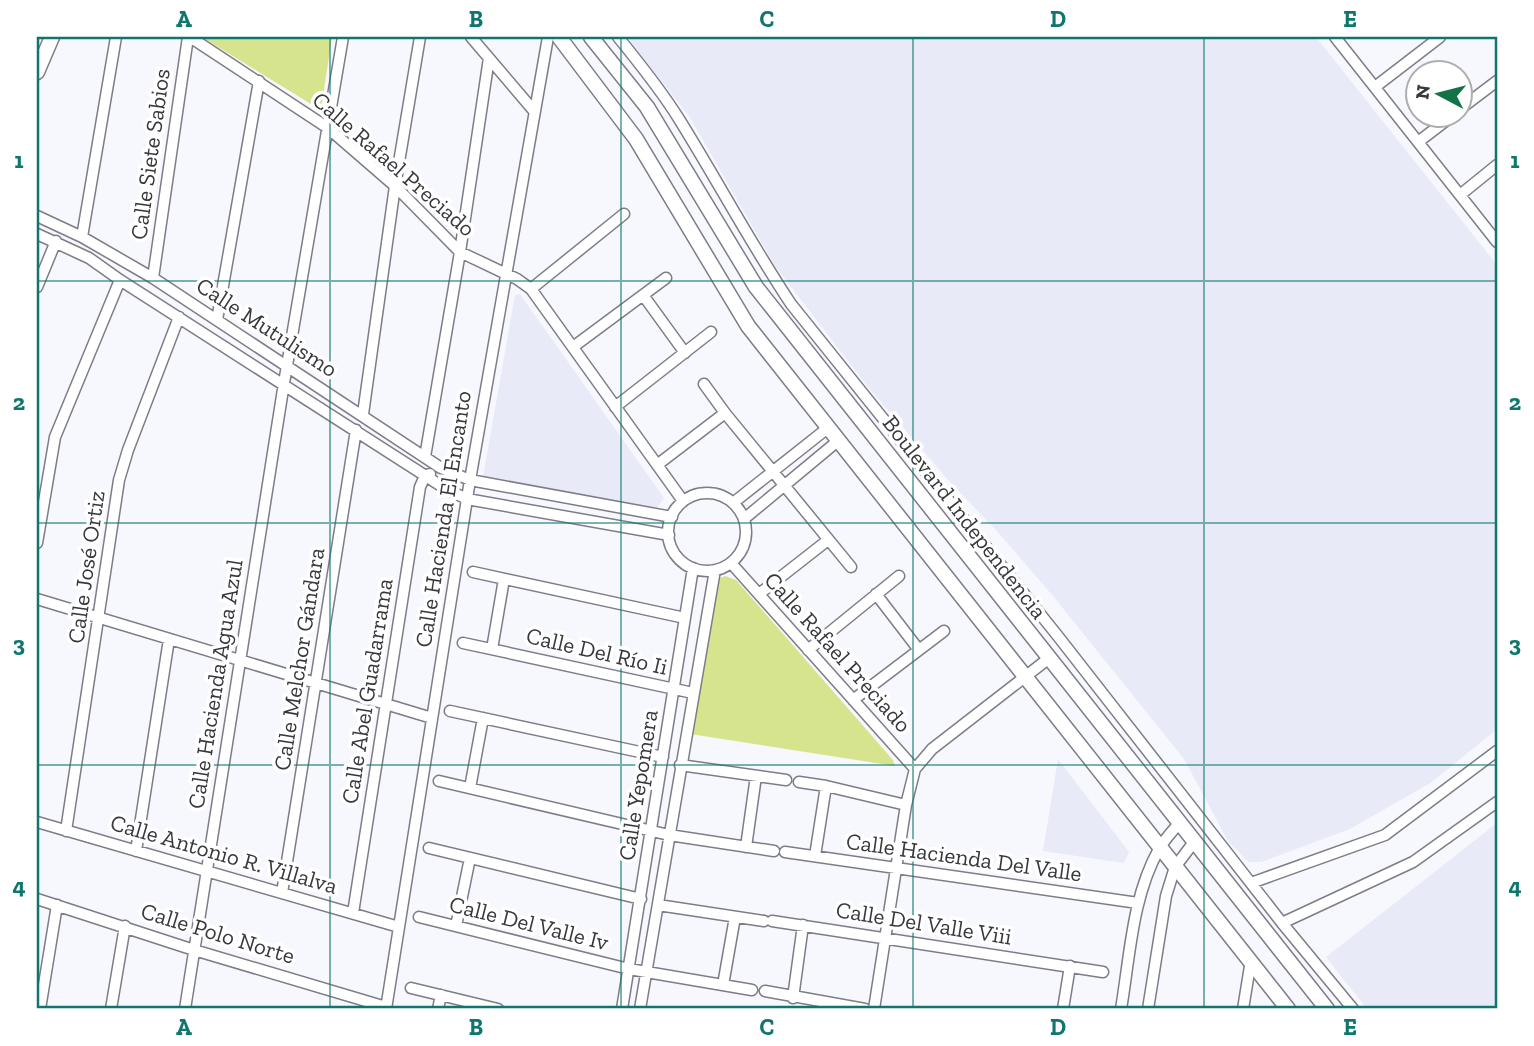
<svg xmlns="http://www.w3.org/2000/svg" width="1534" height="1046" viewBox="0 0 1534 1046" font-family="'Zilla Slab',serif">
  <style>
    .built { fill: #e8eaf8 }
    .green { fill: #d6e58d }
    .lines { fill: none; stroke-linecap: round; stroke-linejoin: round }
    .minor-casing { stroke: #7c7d87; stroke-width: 13 }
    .major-casing { stroke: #7c7d87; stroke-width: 17 }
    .minor { stroke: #fff; stroke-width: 10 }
    .major { stroke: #fff; stroke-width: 14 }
    .grid { fill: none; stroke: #0f766e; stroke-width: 2; stroke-opacity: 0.55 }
    .labels { text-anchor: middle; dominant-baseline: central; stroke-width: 7; stroke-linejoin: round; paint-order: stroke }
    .street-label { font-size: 23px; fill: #37383c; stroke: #fff }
    .neatline { fill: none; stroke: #0f766e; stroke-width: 2.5 }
    .grid-label { font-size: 23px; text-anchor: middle; font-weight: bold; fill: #0f766e }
  </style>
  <rect width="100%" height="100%" fill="#f7f7fe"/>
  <path class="built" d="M627 37H1316L1497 265V729L1432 782 1350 829 1261 862H1249L1228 841 1184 759 1053 596 996 530 950 482 868 387 775 266 689 116Z
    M520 294 664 498 657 508 483 477 515 295Z
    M1058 759 1129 852 1124 863 1043 851Z
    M1497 823V1009H1367L1326 957Z"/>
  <path class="green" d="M202 37H332L322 103 314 106Z
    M725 576 736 580 893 760 895 766 690 734 714 581Z"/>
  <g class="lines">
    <defs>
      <path id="minor" d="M190 37 328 128 395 186 460 252 517 279 531 289 683 501
        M471 37 534 111
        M618 37C640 64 661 90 679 119 717 180 751 244 791 304L1057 635 1282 923 1353 1009
        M1335 37 1497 242
        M1375 87 1440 37
        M1460 109 1497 81
        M1418 142 1452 116
        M1460 195 1497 165
        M37 216 82 237 153 278 441 468 470 480 672 517
        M37 234 89 258 120 280 446 489 467 499 669 535
        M82 237 116 37
        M153 278 188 37
        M37 287 56 241
        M531 289 624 214
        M643 295 685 353
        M217 320 259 81
        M573 347 666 278
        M704 384 725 413 851 567
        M615 407 711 332
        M363 414 395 186 420 37
        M425 457 460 252 489 58
        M657 465 725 413
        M668 532a39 39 0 1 1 78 0a39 39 0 1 1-78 0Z
        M733 503 829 427
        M744 519 839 440
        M37 543 55 437 120 280
        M731 563 915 769
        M473 572 685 618
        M759 594 828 540
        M876 594 919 650
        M37 599 432 718
        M463 643 693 693
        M492 649 504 579
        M808 650 899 576
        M853 700 944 631
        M450 711 663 757
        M680 765 786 780
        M439 781 669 835 774 851
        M799 782 826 786 906 805
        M470 788 483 718
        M37 822 399 927
        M66 831 119 480 128 450 179 317
        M746 847 756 776
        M429 848 641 899
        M136 851 169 639
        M785 852 1138 903
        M815 856 826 786
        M1251 883 1385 835 1497 751
        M282 893 356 430
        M37 899 194 950 386 1007
        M658 905 764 921
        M353 913 420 487 425 476 430 474
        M419 917 629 969 752 990
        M772 921 1103 972
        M1282 923 1413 862 1497 802
        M456 926 470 858
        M723 985 735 917
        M411 988 498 1009
        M765 991 865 1009
        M793 998 803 925
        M40 1009 57 905
        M111 1009 125 926
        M185 1009 284 383 343 37
        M386 1009 470 480 548 37
        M438 1009 441 995
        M622 1009 693 568
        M640 1009 715 570
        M874 1009 906 805 915 769 932 749 1048 659
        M1063 1009 1070 966
        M1121 1009C1130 956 1132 897 1159 849 1164 840 1172 832 1179 823
        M1148 1009 1166 896 1175 867 1194 842
        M1243 1009 1251 960"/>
      <path id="major" d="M559 37 636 139 748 326 1288 1009
        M591 37 647 107 756 287 1327 1009
        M37 72 52 37"/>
    </defs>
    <use href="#minor" class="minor-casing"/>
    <use href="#major" class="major-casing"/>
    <use href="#minor" class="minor"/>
    <use href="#major" class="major"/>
  </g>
  <path class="grid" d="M330 37V1009M621 37V1009M913 37V1009M1204 37V1009M37 281H1497M37 523H1497M37 765H1497"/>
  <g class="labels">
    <g class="street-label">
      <text transform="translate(150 154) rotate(-82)">Calle Siete Sabios</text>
      <text transform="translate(394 164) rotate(41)">Calle Rafael Preciado</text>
      <text transform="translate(267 327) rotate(33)">Calle Mutulismo</text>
      <text transform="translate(965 517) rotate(52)">Boulevard Independencia</text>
      <text transform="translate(443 519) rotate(-81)">Calle Hacienda El Encanto</text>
      <text transform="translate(86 567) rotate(-82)">Calle José Ortiz</text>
      <text transform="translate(597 651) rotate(13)">Calle Del Río Ii</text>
      <text transform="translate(838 652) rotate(48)">Calle Rafael Preciado</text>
      <text transform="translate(299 659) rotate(-81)">Calle Melchor Gándara</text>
      <text transform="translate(215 684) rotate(-81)">Calle Hacienda Agua Azul</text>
      <text transform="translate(367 691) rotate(-81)">Calle Abel Guadarrama</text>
      <text transform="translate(638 785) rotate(-81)">Calle Yepomera</text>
      <text transform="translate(224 854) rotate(16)">Calle Antonio R. Villalva</text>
      <text transform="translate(964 857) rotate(8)">Calle Hacienda Del Valle</text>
      <text transform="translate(529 923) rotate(14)">Calle Del Valle Iv</text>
      <text transform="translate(924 923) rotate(9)">Calle Del Valle Viii</text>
      <text transform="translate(218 933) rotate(17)">Calle Polo Norte</text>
    </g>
  </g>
  <rect width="1534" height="1046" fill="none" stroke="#ffffff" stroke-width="77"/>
  <g transform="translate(1439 94) rotate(277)"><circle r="33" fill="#ffffff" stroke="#afafb1" stroke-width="2"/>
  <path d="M0-5L12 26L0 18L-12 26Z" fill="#147247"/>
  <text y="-10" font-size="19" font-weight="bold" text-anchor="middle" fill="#37383c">N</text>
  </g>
  <rect x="38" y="38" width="1458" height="969" class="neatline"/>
  <g class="grid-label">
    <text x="184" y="27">A</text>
    <text x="476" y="27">B</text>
    <text x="767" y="27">C</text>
    <text x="1058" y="27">D</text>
    <text x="1350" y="27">E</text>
    <text x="19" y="168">1</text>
    <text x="1515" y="168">1</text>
    <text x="19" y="410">2</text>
    <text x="1515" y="410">2</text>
    <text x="19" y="652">3</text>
    <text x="1515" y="652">3</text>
    <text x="19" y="894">4</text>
    <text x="1515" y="894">4</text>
    <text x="184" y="1035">A</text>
    <text x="476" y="1035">B</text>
    <text x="767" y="1035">C</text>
    <text x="1058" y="1035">D</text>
    <text x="1350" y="1035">E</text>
  </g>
</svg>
